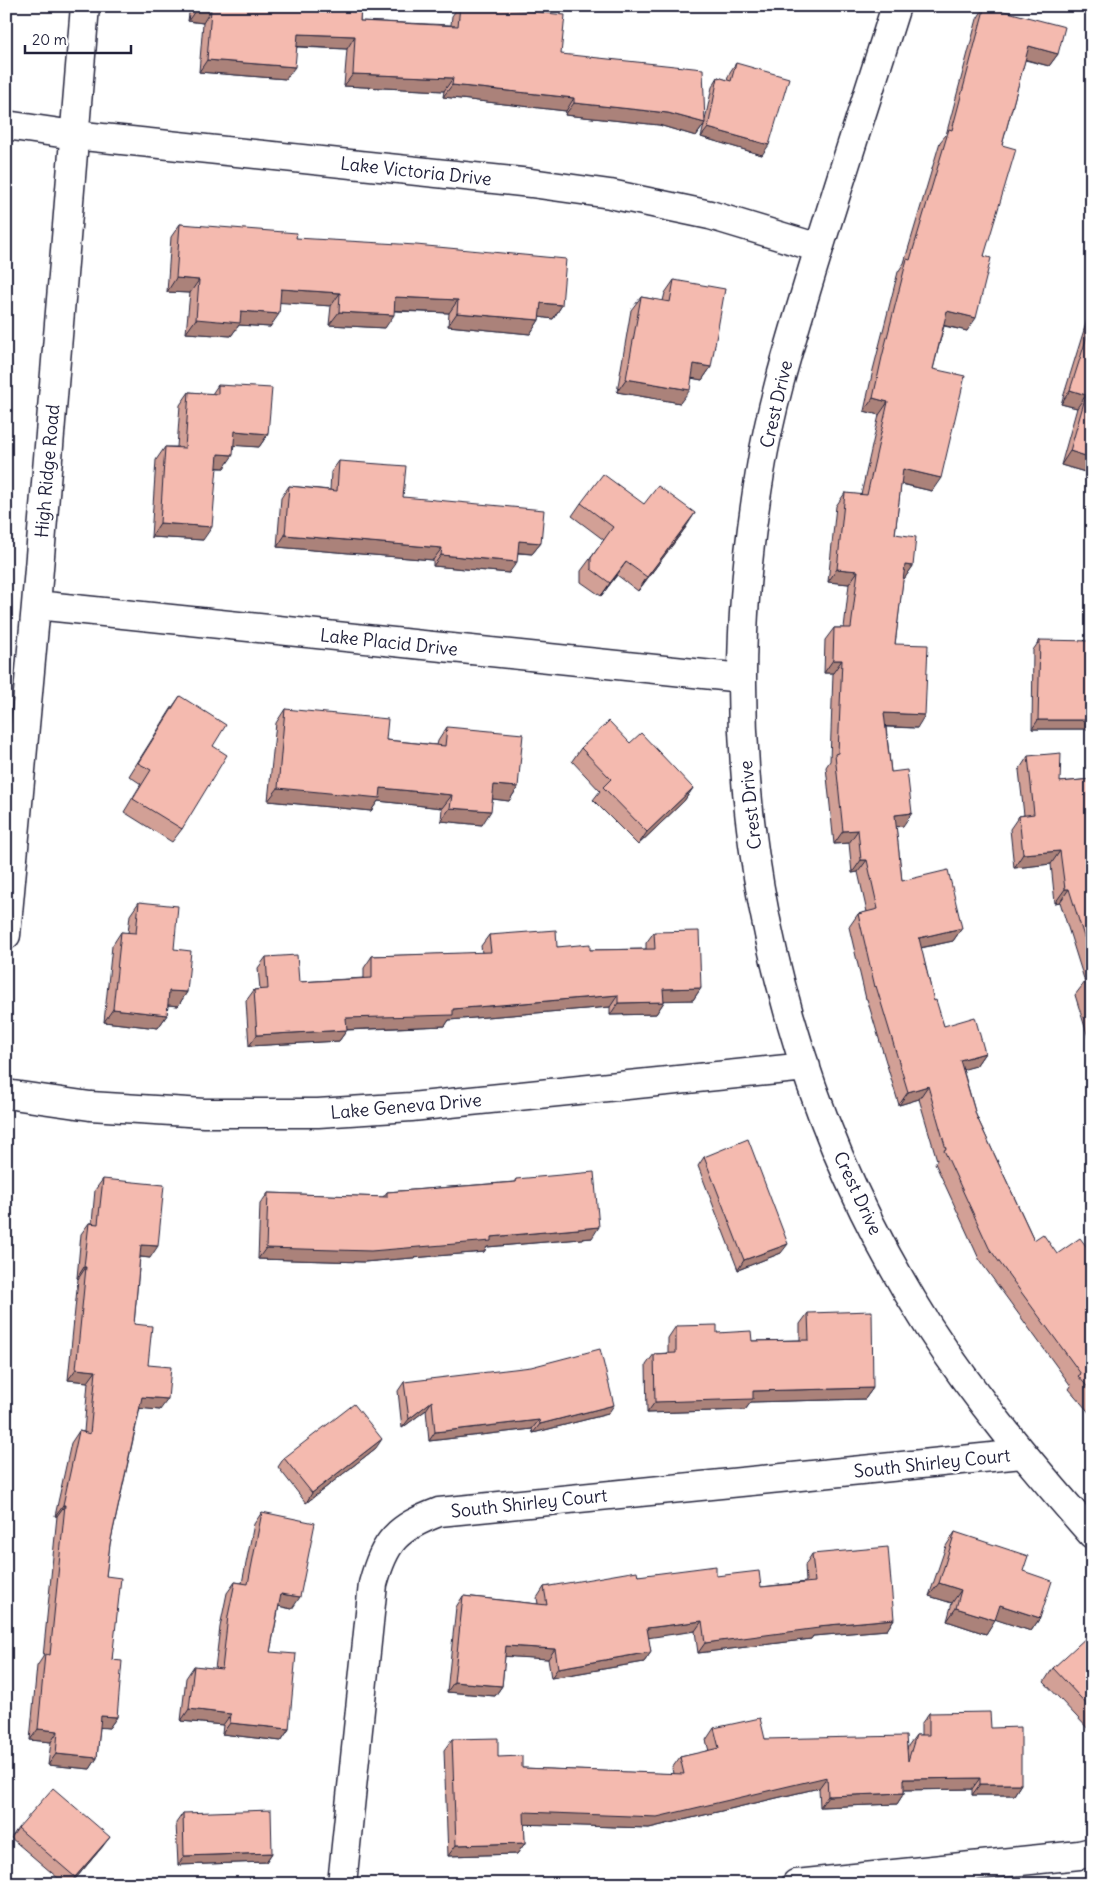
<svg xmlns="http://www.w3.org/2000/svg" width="1098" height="1890" viewBox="0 0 1098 1890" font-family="Delius,sans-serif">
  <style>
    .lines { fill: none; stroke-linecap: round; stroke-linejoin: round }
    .minor-casing { stroke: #22223b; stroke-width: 31 }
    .minor { stroke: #fff; stroke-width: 28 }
    .wall { fill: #d2a096; stroke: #22223b }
    .shaded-wall { fill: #ab827a; stroke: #22223b }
    .building { fill: #f4baaf; stroke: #22223b }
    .labels { text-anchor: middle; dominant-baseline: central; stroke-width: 5; stroke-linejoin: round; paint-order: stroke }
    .street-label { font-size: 18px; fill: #22223b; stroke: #fff }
  </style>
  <rect width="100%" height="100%" fill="#fff"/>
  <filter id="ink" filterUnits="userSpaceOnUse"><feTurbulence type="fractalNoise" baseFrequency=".02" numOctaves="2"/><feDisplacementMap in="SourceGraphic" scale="10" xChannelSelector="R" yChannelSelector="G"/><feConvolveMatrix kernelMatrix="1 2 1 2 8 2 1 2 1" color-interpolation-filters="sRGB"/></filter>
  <g filter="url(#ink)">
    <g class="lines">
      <defs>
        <path id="minor" d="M896 6C867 98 837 189 809 281 790 344 770 408 760 473 749 540 742 609 742 678 741 903 807 1137 929 1327 977 1401 1034 1468 1092 1534
          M6 125 74 135 531 183 610 194 710 215 819 248
          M36 605 742 678
          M6 935 36 605 85 6
          M6 1094 90 1106 204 1113H318L411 1107 806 1067
          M342 1884 373 1584C385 1540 397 1528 439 1512L1022 1454
          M796 1884 1079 1855 1092 1852"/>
      </defs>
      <use href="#minor" class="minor-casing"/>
      <use href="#minor" class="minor"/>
    </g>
    <path class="wall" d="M190 6H361L360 21 451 25 452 16 459 6H484L561 54 705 120 712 87 718 77 727 80 730 72 736 63 762 155 701 137 704 125 696 136 659 125 565 115 566 111 443 97 444 91 344 86 347 49 297 47 286 79 199 72 203 23 188 21Z
      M985 6 1058 54 1049 66 1025 60 1002 145 984 256 967 331 944 326 933 369 932 491 901 484 895 534 913 566 904 579H903L895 644 917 728 886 727 891 772 903 826H896L902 881 962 928 953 941 921 948 934 1001 944 1026 985 1053 976 1066 963 1069 976 1115 1034 1240 1057 1254 1092 1297V1416L1069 1389 1071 1386 980 1261 935 1163 937 1160 919 1099 899 1105 867 999H866L849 927 858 914 867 912 858 872 852 873 849 843 834 844 826 767 830 761 833 673H824L825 640 834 628H844L849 584 828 582 836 506 845 493 861 495 879 415 864 411 873 370 898 272 904 263 940 142 946 135 977 19Z
      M180 224 296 238 562 305 553 319 539 317V320L530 334 448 326 449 313 394 311 385 328 329 325 331 306 280 302 270 327 239 325 231 336 186 333 190 293 167 292 171 237Z
      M674 280 711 367 702 380 692 378 680 403 617 392 631 310 641 297 663 301 665 293Z
      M1092 304V474L1061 465 1077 408 1061 404Z
      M218 385 268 434 259 447 234 445 224 468H217L203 540 151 537 156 460 165 447H177L180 405 189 392 212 394Z
      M339 461 403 497 541 543 532 554 518 553 509 573 433 566V560L277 547 281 498 289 486 330 490 331 472Z
      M581 503 644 504 686 527 638 591 617 575 601 596 581 582V571L604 540 572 516Z
      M1040 640 1090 729H1032L1033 650Z
      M180 696 213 746 182 829 172 842 124 812 141 784 129 776 171 709Z
      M285 709 386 740 437 745 438 741 447 727 518 787 509 801 493 799 482 825 441 821 442 808 378 801 371 811 268 801 276 723Z
      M630 743 693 788 684 801 638 845 593 800 600 791 572 761 581 748Z
      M1028 756 1060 782 1092 779V1039L1089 1040 1075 995 1085 982 1060 902 1055 903 1051 864 1014 868 1010 829 1019 816 1024 815 1019 770Z
      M139 902 174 949 187 992 178 1006 168 1005 167 1015 158 1028 104 1022 112 946 121 932 128 933 130 915Z
      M654 932 701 988 693 1000H664V1002L656 1014 610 1015V1007L449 1020 445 1026 347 1030 339 1041 249 1046 246 1001 254 990 260 989 258 968 266 957 299 982 364 978V968L372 956 482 953 481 946 489 935 557 947 590 950 646 949V943Z
      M704 1157 781 1253 738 1270 698 1166Z
      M103 1179 150 1258 140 1257 134 1324 148 1365 160 1410 140 1408 110 1544 106 1576 117 1717 109 1728 100 1727 97 1758 90 1769 48 1765 51 1742 30 1740 37 1666 43 1657 57 1516H55L71 1443 79 1431 84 1432 88 1382 68 1380 78 1279 77 1278 81 1234 89 1223H92L95 1190Z
      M516 1179 592 1238 487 1247 484 1252 364 1262 258 1259 260 1204 268 1193 383 1197 387 1192 514 1182Z
      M808 1313 873 1388 865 1399 751 1402 745 1410 647 1413 646 1365 654 1354 668 1353V1338L676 1326 717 1333 752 1341 800 1340V1324Z
      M404 1382 608 1414 533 1433 532 1429 429 1441 426 1410 402 1428 398 1391Z
      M376 1448 306 1503 278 1467 284 1458Z
      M262 1512 292 1609 279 1606 270 1652 289 1729 281 1741 222 1734 223 1725 181 1721 186 1678 194 1666 215 1669 220 1627 227 1593 235 1582 242 1583 254 1524Z
      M955 1532 1023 1571 1040 1618 1031 1631 995 1619 986 1634 947 1621 952 1603 929 1596 946 1546Z
      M812 1554 894 1619 887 1630 813 1636 811 1639 698 1653 695 1631 648 1637 651 1652 644 1662 551 1678 548 1659 505 1656 502 1686 495 1696 447 1692 456 1607 463 1596 538 1604 537 1598 544 1587 638 1576H716L761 1587 806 1582 805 1565Z
      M1092 1637V1733L1044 1682 1053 1668Z
      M929 1713 991 1728 1021 1784 1014 1795H972V1789L904 1790V1793L897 1804 820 1807 819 1788 649 1828 524 1824 525 1843 517 1854 448 1856 444 1750 452 1739 498 1757 522 1768 673 1774 672 1768 680 1757 709 1751 706 1740 714 1728 765 1739 907 1750 908 1746 916 1735H921V1724Z
      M183 1813 272 1853 266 1862 178 1865 176 1823Z
      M18 1828 103 1846 71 1884H65L11 1838Z"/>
    <path class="shaded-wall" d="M197 8 211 10 203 23 188 21Z
      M298 34 355 36 347 49 289 46Z
      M1029 46 1058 54 1049 66 1020 58Z
      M207 60 295 67 286 79 199 72Z
      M353 74 453 78 444 91 344 86Z
      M452 85 574 98 566 111 443 97Z
      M574 103 668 113 705 123 696 136 659 125 565 115Z
      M708 128 769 145 762 155 701 137Z
      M176 278 199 280 190 293 167 292Z
      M281 289 340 293 331 306 272 302Z
      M395 297 458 300 449 313 386 310Z
      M541 303 562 305 553 319 532 316Z
      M241 311 279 314 270 327 239 325 231 336 186 333 196 319Z
      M947 311 976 318 967 331 938 324Z
      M339 312 394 315 385 328 329 325Z
      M457 313 539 320 530 334 448 326Z
      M694 364 711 367 702 380 685 377Z
      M626 379 690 390 680 403 617 392Z
      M1070 390 1086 395 1077 408 1061 404Z
      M873 398 888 402 879 415 864 411Z
      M235 431 268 434 259 447 226 445Z
      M1070 451 1092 458V474L1061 465Z
      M218 454 233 455 224 468 208 467Z
      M903 469 941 478 932 491 894 482Z
      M695 513 686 527 638 591 647 577Z
      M160 523 212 527 203 540 151 537Z
      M285 535 442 548 433 560 277 547Z
      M519 541 541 543 532 554 511 552Z
      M441 555 517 562 509 573 433 566Z
      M626 562 617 575 601 596 610 583Z
      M905 565 913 566 904 579 896 578Z
      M837 569 858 571 849 584 828 582Z
      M833 660H842L833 673H824Z
      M884 713 925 715 917 728 875 726Z
      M1038 720H1092V727L1090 729H1032Z
      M494 785 518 787 509 801 485 798Z
      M278 788H381L452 795 442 808 378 801 371 811 268 801Z
      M693 788 684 801 638 845 647 832Z
      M450 808 491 811 482 825 441 821Z
      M912 813 903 826 886 828 895 815Z
      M858 830 849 843 834 844 843 831Z
      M1060 851 1051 864 1014 868 1023 854Z
      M861 860H867L858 872 852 873Z
      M1065 889H1069L1060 902 1055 903Z
      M962 928 953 941 910 950 919 938Z
      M701 988 693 1000 655 1001 663 989Z
      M169 991 187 992 178 1006 160 1004Z
      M618 995 610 1007 449 1020 445 1026 338 1030 346 1018 453 1009Z
      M664 1002 656 1014 610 1015 618 1003Z
      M113 1009 167 1015 158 1028 104 1022Z
      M347 1030 339 1041 249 1046 257 1035Z
      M985 1053 976 1066 951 1073 960 1060Z
      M928 1086 919 1099 899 1105 908 1092Z
      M599 1227 592 1238 487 1247 484 1252 364 1262 258 1259 266 1248 491 1237Z
      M788 1244 781 1253 738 1270 744 1260Z
      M141 1245 158 1246 150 1258 133 1256Z
      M84 1267H86L78 1279 77 1278Z
      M1092 1282V1288L1075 1300 1084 1287Z
      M76 1369 96 1371 88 1382 68 1380Z
      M873 1388 865 1399 751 1402 745 1410 647 1413 655 1402 753 1391Z
      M142 1397 168 1399 160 1410 135 1408Z
      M432 1401 426 1410 402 1428 409 1419Z
      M614 1405 608 1414 533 1433 540 1424Z
      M539 1420 532 1429 429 1441 435 1432Z
      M382 1439 376 1448 306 1503 312 1493Z
      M63 1505H65L57 1516H55Z
      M939 1583 961 1590 952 1603 929 1596Z
      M281 1594 300 1597 292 1609 273 1605Z
      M1000 1605 1040 1618 1031 1631 991 1618Z
      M956 1608 995 1620 986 1634 947 1621Z
      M894 1619 887 1630 813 1636 811 1639 698 1653 705 1643 818 1626Z
      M702 1621 695 1631 640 1639 647 1628Z
      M506 1646 555 1649 548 1659 499 1656Z
      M651 1652 644 1662 551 1678 558 1668Z
      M454 1682 502 1686 495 1696 447 1692Z
      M189 1709 231 1714 223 1725 181 1721Z
      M101 1716 117 1717 109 1728 93 1727Z
      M230 1723 289 1729 281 1741 222 1734Z
      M38 1729 58 1731 51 1742 30 1740Z
      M56 1754 97 1758 90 1769 48 1765Z
      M827 1777 819 1788 649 1828 516 1824 524 1812Z
      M980 1778 972 1789 896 1790 904 1779Z
      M980 1784H1021L1014 1795H972Z
      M904 1793 897 1804 820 1807 828 1796Z
      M110 1837 103 1846 71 1884 75 1877Z
      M525 1843 517 1854 448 1856 456 1845Z
      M272 1853 266 1862 178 1865 184 1856Z"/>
    <path class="building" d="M197 6H361L360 21 458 26 460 6H484L565 15 561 54 703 69 705 123 668 113 574 103V98L452 85 453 78 353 74 355 36 298 34 295 67 207 60 211 10 197 8Z
      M985 6 1065 27 1058 54 1029 46 1002 145 1016 149 984 256 991 258 976 318 947 311 933 369 965 376 941 478 903 469 895 534 916 537 913 566 905 565 895 644 928 645 925 715 884 713 891 772 907 770 912 813 895 815 902 881 948 870 962 928 919 938 934 1001 936 1000 944 1026 975 1017 985 1053 960 1060 976 1115 1034 1240 1043 1234 1057 1254 1080 1238 1092 1254V1282L1084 1287 1092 1297V1392L1078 1376 1081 1374 989 1248 944 1150 946 1149 928 1086 908 1092 876 986 875 987 858 914 878 909 867 860H861L858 830 843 831 835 754 838 753 842 660H833L834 628H851L858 571 837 569 845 493 867 495 888 402 873 398 882 357 907 259 910 260 949 129 952 130Z
      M736 63 789 78 769 145 708 128 718 77 731 81Z
      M180 224 297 233 296 238 416 245 566 259 562 305 541 303 539 320 457 313 458 300 395 297 394 315 339 312 340 293 281 289 279 314 241 311 240 323 196 319 199 280 176 278Z
      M674 280 725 289 711 367 694 364 690 390 626 379 641 297 670 302Z
      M1092 321V458L1070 451 1086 395 1070 390Z
      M218 385 272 388 268 434 235 431 233 455 218 454 212 527 160 523 165 447 185 448 189 392 218 394Z
      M339 461 406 466 403 497 544 510 541 543 519 541 517 562 441 555 442 548 285 535 289 486 337 491Z
      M603 474 644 504 658 486 695 513 647 577 626 562 610 583 591 569V558L613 527 581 503Z
      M1040 640 1092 641V720H1038Z
      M180 696 226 725 213 746 227 755 182 829 133 799 151 770 138 763Z
      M285 709 388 719 386 740 445 746 447 727 523 734 518 787 494 785 491 811 450 808 452 795 381 788 380 798 278 788Z
      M609 721 630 743 641 733 693 788 647 832 603 787 611 779 581 748Z
      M1061 753 1060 782 1092 779V962L1069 889H1065L1060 851 1023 854 1019 816 1034 814 1028 756Z
      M139 902 178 906 174 949 191 951 187 992 169 991 167 1015 113 1009 121 932 136 933Z
      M556 930 557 947 590 944V950L655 949 654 932 699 931 701 988 663 989 664 1002 618 1003V995L453 1009V1015L346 1018 347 1030 257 1035 254 990 268 989 266 957 297 955 299 982 372 978V956L491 952 489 935Z
      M1092 980V1005L1085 982Z
      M748 1139 788 1244 744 1260 704 1157Z
      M594 1172 599 1227 491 1237V1241L371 1251 266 1248 268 1193 387 1197V1192L516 1182V1179Z
      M103 1179 164 1185 158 1246 141 1245 134 1324 152 1326 148 1365 171 1367 168 1399 142 1397 110 1544 106 1576 121 1578 112 1660 122 1661 117 1717 101 1716 97 1758 56 1754 58 1731 38 1729 45 1654 50 1655 65 1505H63L79 1431 90 1434 96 1371 76 1369 86 1267H84L89 1223 98 1224Z
      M872 1311 873 1388 753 1391V1399L655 1402 654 1354 676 1353V1326L717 1325V1333L751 1331 752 1341 809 1340 808 1313Z
      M600 1349 614 1405 540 1424 539 1420 435 1432 432 1401 409 1419 404 1382 531 1367Z
      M354 1404 382 1439 312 1493 284 1458Z
      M262 1512 315 1523 300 1597 281 1594 270 1652 296 1654 289 1729 230 1723 231 1714 189 1709 194 1666 222 1669 228 1616 235 1582 248 1584Z
      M955 1532 1028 1556 1023 1571 1052 1581 1040 1618 1000 1605 995 1620 956 1608 961 1590 939 1583Z
      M888 1547 894 1619 818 1626 819 1628 705 1643 702 1621 647 1628 651 1652 558 1668 555 1649 506 1646 502 1686 454 1682 463 1596 547 1605 544 1587 637 1571 638 1576 716 1566V1576L759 1571 761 1587 815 1582 812 1554Z
      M1089 1635 1092 1637V1710L1053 1668Z
      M990 1712 991 1728 1021 1727V1784H980V1778L904 1779V1793L828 1796 827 1777 657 1817 524 1812 525 1843 456 1845 452 1739 498 1738V1757L522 1756V1768L684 1774 680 1757 719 1748 714 1728 760 1718 765 1739 906 1736 908 1761 916 1735H929V1713Z
      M53 1788 110 1837 75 1877 18 1828Z
      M271 1810 272 1853 184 1856 183 1813Z"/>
  </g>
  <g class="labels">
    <g class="street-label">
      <text transform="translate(416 171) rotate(6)">Lake Victoria Drive</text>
      <text transform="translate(776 404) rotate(-77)">Crest Drive</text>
      <text transform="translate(47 471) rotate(-85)">High Ridge Road</text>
      <text transform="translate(389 642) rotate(6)">Lake Placid Drive</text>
      <text transform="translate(750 805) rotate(-96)">Crest Drive</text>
      <text transform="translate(406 1106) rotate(-5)">Lake Geneva Drive</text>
      <text transform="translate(858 1193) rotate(65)">Crest Drive</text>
      <text transform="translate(932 1463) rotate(-6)">South Shirley Court</text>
      <text transform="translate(529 1503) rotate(-6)">South Shirley Court</text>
    </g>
  </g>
  <rect width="1098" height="1890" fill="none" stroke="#fff" stroke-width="25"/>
  <rect x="12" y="12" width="1073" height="1865" fill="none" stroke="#22223b" stroke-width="2" filter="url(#ink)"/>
  <path d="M25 45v8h106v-8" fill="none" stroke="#22223b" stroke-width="2.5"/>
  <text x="32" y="45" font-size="15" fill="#22223b" stroke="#ffffff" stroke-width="4" paint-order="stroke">20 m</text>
</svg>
